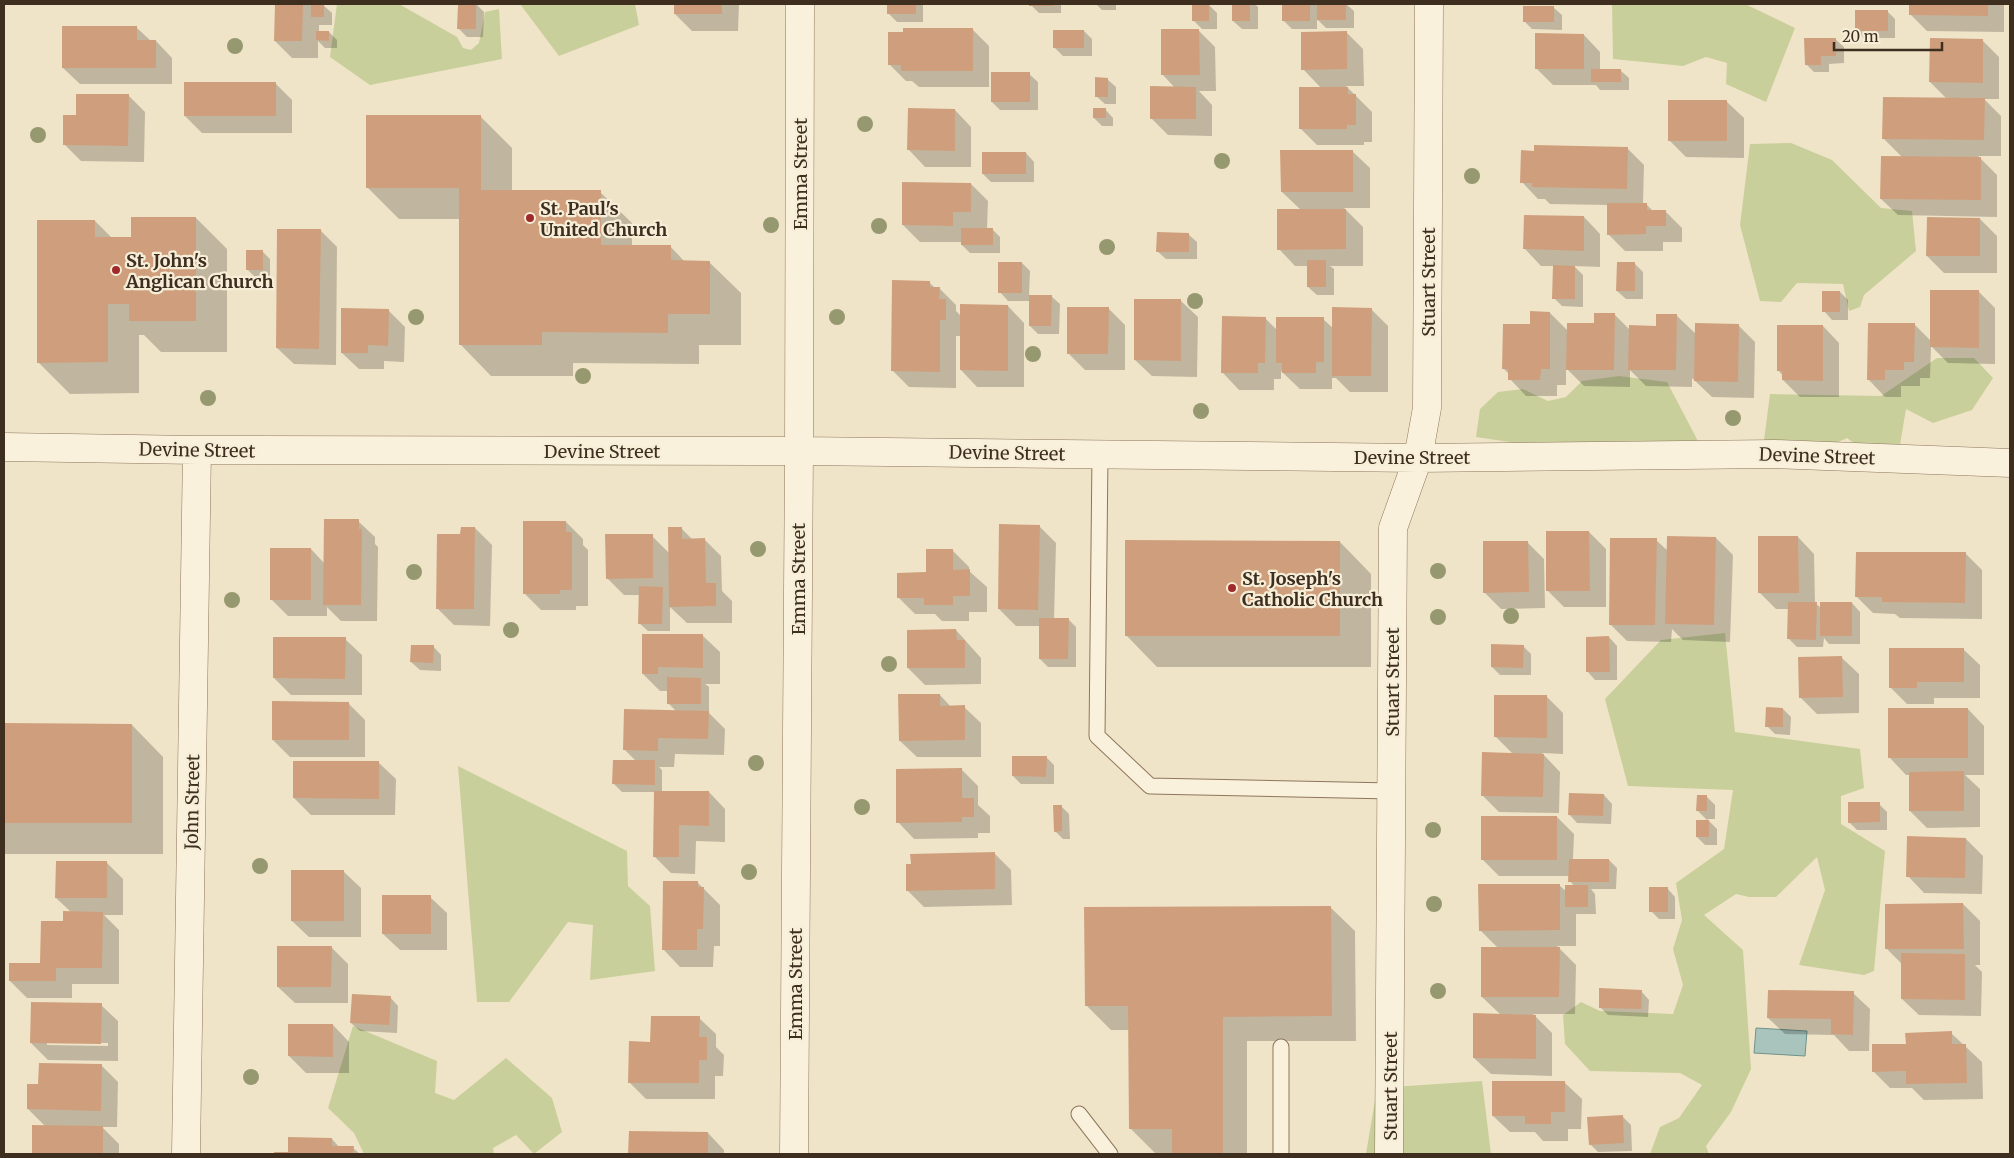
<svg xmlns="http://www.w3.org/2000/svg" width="2014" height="1158" viewBox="0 0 2014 1158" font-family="Merriweather,serif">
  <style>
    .green { fill: #c9cf9b }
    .water { fill: #a9c4bc; stroke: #6f938a }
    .shadow { fill: #0003; fill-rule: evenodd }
    .building { fill: #cf9f7d }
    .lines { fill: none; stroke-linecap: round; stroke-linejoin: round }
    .service-casing { stroke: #8d765c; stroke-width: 17 }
    .minor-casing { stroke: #8d765c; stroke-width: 29 }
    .service { stroke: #faf1dc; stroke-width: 15 }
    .minor { stroke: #faf1dc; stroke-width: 28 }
    .tree { fill: #96986f }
    .poi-dot { fill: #9e2a2b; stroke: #f7eed8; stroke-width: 2 }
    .labels { text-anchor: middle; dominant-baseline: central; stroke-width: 4.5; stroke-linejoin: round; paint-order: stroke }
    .street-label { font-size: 18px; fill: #3d2e20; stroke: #f7eed8 }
    .poi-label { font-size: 18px; font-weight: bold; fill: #3d2e20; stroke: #f7eed8; text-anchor: start }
  </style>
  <rect width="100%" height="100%" fill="#f0e4c8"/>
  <path class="green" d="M337 4H399L457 37 463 48 471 50 479 43 485 12 499 9 502 59 370 85 330 57Z
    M520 4H635L639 25 559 56Z
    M1612 4H1745L1795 28 1766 102 1726 84 1727 63 1706 57 1683 66 1613 59Z
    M1791 143 1832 160 1881 208 1912 211 1916 251 1864 295 1860 307 1849 311 1843 284 1797 283 1781 302 1760 301 1740 225 1750 144Z
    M1937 358H1974L1993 378 1972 410 1933 423 1906 409 1900 445 1869 454 1847 438 1811 454 1763 448 1770 394 1881 396Z
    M1619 376 1667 382 1698 441 1673 467 1476 437 1480 409 1498 392 1523 389 1548 401 1566 397 1582 381Z
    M1725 633 1735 732 1860 749 1864 788 1841 796V824L1885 851 1874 971 1864 975 1799 965 1825 890 1817 857 1776 897H1749L1736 894 1704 915 1743 950 1751 1069 1731 1112 1706 1146 1709 1154H1650L1660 1127 1679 1118 1702 1085 1680 1073 1590 1071 1565 1044 1563 1015 1581 1002 1600 1011 1673 1014 1683 985 1673 949 1682 920 1676 883 1724 849 1733 790 1628 786 1605 699 1661 640Z
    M458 766 627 851 628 886 650 906 655 971 590 980 593 925 568 922 509 1002H477Z
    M353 1026 437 1061 435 1093 454 1100 506 1058 552 1098 562 1132 534 1154 516 1135 493 1148 494 1154H364L354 1133 328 1108Z
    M1482 1081 1491 1154H1366L1377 1088Z"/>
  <path class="water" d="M1756 1028 1807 1031 1805 1056 1754 1053Z"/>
  <path class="shadow" d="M276 4 323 5 332 13V25H319V32H329L337 40V48H325L318 41V58H292L275 41Z
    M459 4H476L484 12 483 37H467L459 29Z
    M675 4H739L738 31H692L675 14Z
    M889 4H923V22H897L889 14Z
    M1030 4H1061V13H1039Z
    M1096 4H1116V10H1102Z
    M1233 4H1255L1258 7V29H1242L1233 21Z
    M1283 4H1346L1354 11V28H1326L1317 19V29H1292L1283 20Z
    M1911 4H2004V32L1927 31 1911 15Z
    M1209 5 1217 13V29H1202L1194 21Z
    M1553 7 1562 15V30L1532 29 1524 21Z
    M1887 11 1895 19V38H1864L1856 30Z
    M137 28 151 41H156L172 58V84H80L63 68Z
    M972 29 989 46V87H919L912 81H906L889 64Z
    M1198 30 1215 47 1216 91H1199L1212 105V136L1168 135 1151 118 1175 88 1163 75Z
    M1084 31 1092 39V56H1063L1054 47Z
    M1346 32 1363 49 1364 86H1346L1372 112V142H1364V145H1317L1300 128 1321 88 1303 69Z
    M1584 35 1600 52V70H1620L1629 78V90H1600L1596 85H1553L1536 68Z
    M1835 39 1844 47V63L1829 64V72H1814L1806 64Z
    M1982 40 1999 57V99H1984L2001 116V156H1978L1997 175V217L1898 215 1881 199 1903 158 1884 139 1947 99 1930 82Z
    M1029 74 1038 82V110H1000L992 102Z
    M1107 79 1116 87V104H1105L1096 96Z
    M275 83 292 100V133H202L185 116Z
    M129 96 145 112 144 162 81 161 64 144 77 116Z
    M1727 102 1744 118V158L1686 157 1669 140Z
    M1105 109 1113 118V126H1102L1094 118Z
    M955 110 971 127V167H925L909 150Z
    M480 116 512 148V191L600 192 632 223V246H670L685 262H709L741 293V345H699V364L573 363V376H491L460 344V219H399L367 187Z
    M1627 148 1644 165 1643 205H1647L1653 211H1665L1682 228V242H1663V251H1625L1608 234V205L1550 204 1545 199H1538L1522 182Z
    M1353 152 1370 168V208H1344L1363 227V266H1330L1334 269V295H1317L1308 287V266H1295L1279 249 1301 210 1282 192Z
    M1026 153 1034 162V182H991L983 174Z
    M971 184 988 201 987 229H992L1000 237V253H970L962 245V242H920L903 225Z
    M1584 217 1600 234V267L1574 266 1583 275V307L1562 306 1554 298V266H1541L1525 249Z
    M196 218 227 249V352H161L144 335H139V393L70 394 38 362 95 221 113 239H132Z
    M1980 219 1997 236V273H1944L1927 256Z
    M320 230 337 247 336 365 294 364 277 348Z
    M1188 234 1197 242V259H1166L1157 251Z
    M262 251 270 259V278L255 277 247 269Z
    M1022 263 1030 271 1029 296H1051L1060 304 1059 334H1038L1030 326V301H1008L1000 292Z
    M1635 264 1643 272V299H1626L1617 291Z
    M929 282 935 288H939L956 305V311L961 316 1008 306 1024 323V387H977L961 370V336H956V388L909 387 892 370Z
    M1840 292 1848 300V320H1832L1824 311Z
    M1979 292 1995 308V364L1948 363 1931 346 1930 378H1920V386H1901V397H1885L1869 380 1914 324 1932 342Z
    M1181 301 1198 317 1197 377 1152 376 1135 360Z
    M1108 308 1125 325V370H1085L1068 353Z
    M1371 309 1388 326V392H1350L1336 378H1332V389H1300L1281 371V379H1274V390H1239L1223 373 1265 318 1277 330 1323 319 1334 329Z
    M388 310 405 327 404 362 384 361V369H359L342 353Z
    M1550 313 1568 331 1595 324 1614 314 1630 330 1657 327 1676 315 1696 334 1738 325 1755 342 1754 398 1712 397 1692 378V387L1646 386 1630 370V387L1584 386 1566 368V385H1557V396H1526L1510 379V375L1503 368 1532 326Z
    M1823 326 1839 343V397H1800L1783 380V376L1778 370Z
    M358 521 375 537V544L378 547 377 621H341L327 607V616H288L271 599 311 549 324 563Z
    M566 522 583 539V545L588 550V606H576V610H541L524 593Z
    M1039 526 1056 543 1054 619H1068L1076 627V667H1048L1040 659V626H1016L999 609Z
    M475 528 492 545 490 626 454 625 437 608 462 536Z
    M681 528 693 540H705L721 556 722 591 732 601V623H687L670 607V631H648L639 623 640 595H624L607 578 652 536 669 553Z
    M1589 532 1606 549V607H1564L1547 590Z
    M1798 537 1814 554 1815 603 1821 608 1852 603 1860 612V644H1829L1824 638 1823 647H1797L1789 639V609H1776L1759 592Z
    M1716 538 1733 555 1730 642 1683 640 1672 629 1671 642 1627 641 1610 624 1656 540 1668 551Z
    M1340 542 1371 574V667H1157L1126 635Z
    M1528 543 1544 559 1545 608 1501 609 1484 592Z
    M952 550 969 567V571L987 587V612H969V621H942L935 614H915L899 598Z
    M1965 553 1982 570V619L1900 618 1895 614 1873 613 1856 596Z
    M956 630 981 658V684L925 685 908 668Z
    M703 636 720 652V684H705L709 687V713L725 729 724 755 675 754 674 767H659L662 770V792H709L725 809V842L696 841 695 874 671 873 654 856 656 792H622L614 784 636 761 625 750 676 711 668 703V691H660L643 674Z
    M1609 637 1617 646V680H1595L1587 671Z
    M345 639 362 655V695H291L274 678Z
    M433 646 441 655V671L420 670 411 662Z
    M1523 646 1531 654V675H1500L1492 667Z
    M1963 649 1980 665V698H1934V704H1907L1891 688Z
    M1842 658 1859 674V713L1817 714 1800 697Z
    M940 695 951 707H964L981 723V757H917L900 741Z
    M1546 696 1563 713V754L1542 753 1560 772 1559 813 1499 812 1482 795 1513 754 1495 736Z
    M348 703 365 720V757H290L273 740Z
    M1783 709 1791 717 1790 735 1775 734 1767 726Z
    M1968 709 1984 726V775H1965L1980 789V827L1927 828 1910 811V775H1906L1890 758Z
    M4 725H132L163 757V854H4Z
    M1046 757 1054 765V784H1021L1013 776Z
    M379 763 396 779 395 815H311L294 798Z
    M961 769 978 786V805L990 816V833H978V838L914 839 898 822Z
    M1604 795 1612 804 1611 824 1577 823 1569 814Z
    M1707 797 1715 805V819H1707L1717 829V845H1705L1697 837 1708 821 1698 811Z
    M1879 804 1887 812V830H1857L1849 822Z
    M1061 806 1069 814 1070 839H1063L1055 831Z
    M1557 817 1574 834 1573 860H1609L1617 868 1616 889H1591L1595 894 1596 914H1576V946H1557L1576 965 1575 1014H1533L1552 1033V1076L1491 1074 1474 1058 1501 1015 1482 997 1498 948 1480 930 1559 885 1567 892 1574 886 1570 881V876H1499L1482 859Z
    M1966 839 1983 856 1982 894 1924 893 1908 876Z
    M994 853 1011 870 1012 905 924 907 907 890Z
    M107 863 123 879V915H104L119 930V984H72V998H27L10 981 41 965 64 922 71 912 56 898Z
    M344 872 361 888V937H309L292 921Z
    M697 882 720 905V946H714L713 967H680L664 950Z
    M1667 888 1675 897V919H1659L1651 911Z
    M430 897 447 913V950H400L383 934Z
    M1963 904 1980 921V965H1975L1982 972 1981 1016 1919 1015 1902 999V964L1887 949Z
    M1330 907 1355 931 1356 1041H1247V1154L1155 1153 1131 1129 1130 1030H1111L1086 1005Z
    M331 947 348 964V1003H295L278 987Z
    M1641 991 1649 1000 1648 1017 1608 1015 1600 1007Z
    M1853 993 1870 1009 1869 1051H1849L1834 1035 1785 1034 1768 1018Z
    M390 997 398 1006 397 1033 360 1031 351 1023Z
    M101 1005 118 1021V1061L48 1060 31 1043ZM47 1042 108 1043V1046L47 1045Z
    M699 1018 716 1034V1047L724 1055 723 1076H715V1099H646L629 1082 652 1043Z
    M333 1025 349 1042V1073H306L289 1056Z
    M1951 1033 1982 1062 1983 1099 1924 1100 1912 1088H1890L1873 1071 1907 1045Z
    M101 1065 118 1082 117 1127H102L119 1144V1154H33V1126H45L28 1109 40 1085Z
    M1565 1083 1582 1099 1581 1129H1568V1141H1543L1535 1132H1510L1493 1116Z
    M1623 1117 1631 1125 1632 1151 1598 1152 1590 1144Z
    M630 1132 708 1133 724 1150V1154H630Z
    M332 1139 340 1148H353L360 1154H275H289Z"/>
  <path class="building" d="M275 4H303L302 41H274Z
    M311 4H324V17H311Z
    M458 4H476V29H457Z
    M674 4H722V14H674Z
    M887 4H916V14H887Z
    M1029 4H1053V6H1029Z
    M1192 4H1209V21H1192Z
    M1232 4H1250V21H1232Z
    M1282 4H1310V21H1282Z
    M1317 4H1346V20H1317Z
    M1909 4H1988V16L1909 15Z
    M1523 6H1554V22H1523Z
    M1855 10H1888V31H1855Z
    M62 26H137V40H156V68H62Z
    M903 28H973V71H901V65H888V32H903Z
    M1161 29H1199L1200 75H1161Z
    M1053 30H1084V48H1053Z
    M316 31H329V41L316 40Z
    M1347 31V69L1301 70V32Z
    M1535 33 1584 34V69H1535Z
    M1804 38H1836V56H1821V65H1805Z
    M1930 38 1983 39V83L1929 82Z
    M1591 69H1621V82H1591Z
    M991 72H1030V102H991Z
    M1095 77 1108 78V97H1095Z
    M184 82H276V116H184Z
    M1150 86 1196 87V119H1150Z
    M1299 87H1348V94H1356V125H1347V129H1299Z
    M76 94H129L128 146 63 145V115H76Z
    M1883 97 1985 98 1984 140 1882 139Z
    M1668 100H1727V141H1668Z
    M908 108 955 109V151L907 150Z
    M1093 108H1106V118H1093Z
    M366 115H481V190H601V245H671V260L710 261V314H668V333L542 332V345H459V188H366Z
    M1534 145 1628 147 1627 189 1532 187V183H1520L1521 150 1534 151Z
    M1280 150H1353V192H1281Z
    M982 152H1026V174H982Z
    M1881 156 1981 157V200L1880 199Z
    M902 182 971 183V212H953V226L902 225Z
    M1607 203H1647V210H1666V226H1646V234L1607 235Z
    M1277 209H1346V249L1277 250Z
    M1524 215 1584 216V251L1523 249Z
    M131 217H196V321H129V304H108V362L37 363V220H95V237H131Z
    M1927 217 1980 218V256H1926Z
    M961 228H993V245H961Z
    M277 229H321L319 349 276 348Z
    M1157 232 1189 233V252H1156Z
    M246 250H263V270H246Z
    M1307 260H1326V287H1307Z
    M998 262H1022V293H998Z
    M1617 262H1635V291H1616Z
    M1553 265 1575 266V299H1552Z
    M892 280 930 281V287H940L939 299H946V320H940V372L891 371Z
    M1930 290H1979V348L1930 347Z
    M1822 291H1840V312H1822Z
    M1029 295H1052L1051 326H1029Z
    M1134 299H1181V361L1134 360Z
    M960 304 1008 305V371L960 370Z
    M1067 307H1109L1108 354H1067Z
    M1332 307 1372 308 1371 376H1332Z
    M341 308 389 309 388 346 368 345V353H341Z
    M1530 311 1550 312V369H1541L1540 380H1508V369H1502L1503 324H1530Z
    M1594 313H1615L1614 370H1566L1567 323H1594Z
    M1656 314H1677L1676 370H1628L1629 325 1656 326Z
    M1222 316 1266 317 1265 363H1258V373H1221Z
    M1276 317H1324V362H1316V373H1282V363H1276Z
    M1695 323 1739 324 1738 382 1694 381Z
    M1868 323H1915L1914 362H1904V370H1885V380H1867Z
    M1777 325H1823V381L1782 380V371H1777Z
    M324 519H359V529H362L361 605H323Z
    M523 521H566V532H572V590H560V594H523Z
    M999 524 1040 525 1038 610 998 609Z
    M461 527H475L474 609H436L437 534H460Z
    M668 527H682V539L705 538 706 583H716V606L669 607Z
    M1546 531H1589L1590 591H1546Z
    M605 534H653V578L606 579Z
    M1667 536 1716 537 1714 625 1665 624Z
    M1758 536H1798L1799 593H1758Z
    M1610 538H1657L1655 625H1609Z
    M1125 540 1340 541V636H1125Z
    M1483 541H1528L1529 592 1483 593Z
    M270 548H311V600H270Z
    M926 549H953V570L970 569V596H953V605H924V598H897V573L926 572Z
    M1856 552H1966L1965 603 1882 602V597H1855Z
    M639 586 663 587 662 624H638Z
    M1788 602H1817L1816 640 1787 639Z
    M1820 602H1852V636H1820Z
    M1039 618H1069L1068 659H1039Z
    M956 629 957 640H965V668H907V630Z
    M642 634H703V668L658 667V674H642Z
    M1609 636 1610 672H1586V637Z
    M273 637H346L345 679 273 678Z
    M1491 644 1524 645 1523 668 1491 667Z
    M411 645H434L433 663 410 662Z
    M1889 648H1964V682H1917V688H1889Z
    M1842 656 1843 697 1799 698 1798 657Z
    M667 677 701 678V704H667Z
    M898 694H940V706L965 705V740L899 741Z
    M1494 695H1547V738L1494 737Z
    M272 701 349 702V740H272Z
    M1766 707 1783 708V727H1765Z
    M1888 708H1968V758H1888Z
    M624 709 709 711 708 739 658 738V751L623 750Z
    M4 723 132 724V823H4Z
    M1482 752 1544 754 1543 797 1481 796Z
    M1012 756H1047L1046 777 1012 776Z
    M613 760H655V785L612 784Z
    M293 761H379V799L293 798Z
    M962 768V798H974V817H962V822L896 823V769Z
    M1964 771V811H1909V772Z
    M654 791H709V826L679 825V857H653Z
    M1569 793 1604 794 1603 816 1568 815Z
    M1697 795H1707V811H1696Z
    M1848 802H1880V822L1848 823Z
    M1053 805H1062V831L1054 832Z
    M1481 816H1557V860H1481Z
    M1696 820H1709V837H1696Z
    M1907 836 1966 838 1965 878 1906 877Z
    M995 852V889L906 891V864H911L910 854Z
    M1569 859H1609V882H1568Z
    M56 861H107V898H55Z
    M291 870H344V921H291Z
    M663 881H698V887H704L703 929H697V950H662Z
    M1478 884H1560V930L1479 931Z
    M1565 885H1588V907H1565Z
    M1649 887H1668V912H1649Z
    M382 895H431V934H382Z
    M1963 903 1964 949H1885V904Z
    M1331 906 1332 1016 1223 1017V1154H1172V1129H1129L1128 1006H1085L1084 907Z
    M63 911 103 912 102 968H56V981H9V963H40L41 921H63Z
    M277 946H332L331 987H277Z
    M1481 947H1560L1559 997H1481Z
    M1901 953 1965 954V1000L1901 999Z
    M1599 988 1642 990 1641 1009 1599 1008Z
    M1768 990 1854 991 1853 1035 1831 1034V1019L1767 1018Z
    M352 994 391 996 389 1025 350 1023Z
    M31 1002 102 1003 101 1044 30 1043Z
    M1473 1013 1536 1015V1059L1473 1058Z
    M651 1016H700L699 1037H707V1060H699V1083H628L629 1041 650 1042Z
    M288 1024H333V1057L288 1056Z
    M1952 1031V1044H1966L1967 1083 1906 1084V1071L1872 1072V1044H1906L1905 1033Z
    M39 1063 102 1064 101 1111 27 1109V1084H38Z
    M1492 1081H1565V1112H1551V1124H1525V1116H1492Z
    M1623 1115 1624 1143 1589 1145 1587 1117Z
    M32 1125 103 1126V1154H32Z
    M629 1131 708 1132V1154H628Z
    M288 1137 332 1138V1146H354L353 1154H274V1152H288Z"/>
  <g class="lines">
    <defs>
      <path id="service" d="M1100 454 1097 736 1150 786 1392 791
        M1281 1047V1154
        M1079 1114 1110 1154"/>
      <path id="minor" d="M4 447 197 450 799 451 1418 458 1775 454 2010 463
        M186 1154 197 450
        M794 1154 799 451 800 4
        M1389 1154 1393 528 1418 458 1427 408 1429 4"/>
    </defs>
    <use href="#service" class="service-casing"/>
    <use href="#minor" class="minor-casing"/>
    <use href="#service" class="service"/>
    <use href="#minor" class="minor"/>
  </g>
  <g class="tree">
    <circle cx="235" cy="46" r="8"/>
    <circle cx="865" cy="124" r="8"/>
    <circle cx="38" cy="135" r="8"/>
    <circle cx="1222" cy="161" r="8"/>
    <circle cx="1472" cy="176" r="8"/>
    <circle cx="771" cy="225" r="8"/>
    <circle cx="879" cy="226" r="8"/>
    <circle cx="1107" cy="247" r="8"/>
    <circle cx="1195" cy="301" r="8"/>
    <circle cx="416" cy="317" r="8"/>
    <circle cx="837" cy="317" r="8"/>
    <circle cx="1033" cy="354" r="8"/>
    <circle cx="583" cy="376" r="8"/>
    <circle cx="208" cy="398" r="8"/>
    <circle cx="1201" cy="411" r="8"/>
    <circle cx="1733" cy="418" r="8"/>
    <circle cx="758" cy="549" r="8"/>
    <circle cx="1438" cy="571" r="8"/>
    <circle cx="414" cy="572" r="8"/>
    <circle cx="232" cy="600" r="8"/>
    <circle cx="1511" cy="616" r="8"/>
    <circle cx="1438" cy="617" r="8"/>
    <circle cx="511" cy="630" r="8"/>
    <circle cx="889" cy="664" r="8"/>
    <circle cx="756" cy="763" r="8"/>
    <circle cx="862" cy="807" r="8"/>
    <circle cx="1433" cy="830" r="8"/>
    <circle cx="260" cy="866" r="8"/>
    <circle cx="749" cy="872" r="8"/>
    <circle cx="1434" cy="904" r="8"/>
    <circle cx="1438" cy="991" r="8"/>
    <circle cx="251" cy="1077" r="8"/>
  </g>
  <g class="poi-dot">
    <circle cx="530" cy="218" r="5"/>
    <circle cx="116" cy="270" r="5"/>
    <circle cx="1232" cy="588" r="5"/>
  </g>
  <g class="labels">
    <g class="street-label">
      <text transform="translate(800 174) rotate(-90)">Emma Street</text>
      <text transform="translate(1428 282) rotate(-90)">Stuart Street</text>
      <text transform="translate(197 450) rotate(1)">Devine Street</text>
      <text x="602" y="451">Devine Street</text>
      <text transform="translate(1007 453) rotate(1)">Devine Street</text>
      <text transform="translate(1817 456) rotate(2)">Devine Street</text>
      <text x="1412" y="457">Devine Street</text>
      <text transform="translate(798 579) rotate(-90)">Emma Street</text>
      <text transform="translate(1392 682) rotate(-90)">Stuart Street</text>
      <text transform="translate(192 802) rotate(-89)">John Street</text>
      <text transform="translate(795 984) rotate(-90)">Emma Street</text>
      <text transform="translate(1390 1086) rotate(-90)">Stuart Street</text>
    </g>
    <g class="poi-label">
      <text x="540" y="208">St. Paul's<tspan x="540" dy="21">United Church</tspan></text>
      <text x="126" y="260">St. John's<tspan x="126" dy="21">Anglican Church</tspan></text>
      <text x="1242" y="578">St. Joseph's<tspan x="1242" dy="21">Catholic Church</tspan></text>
    </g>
  </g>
  <rect width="2014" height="1158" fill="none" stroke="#3d2e20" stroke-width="10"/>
  <path d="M1834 42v8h108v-8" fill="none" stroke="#3d2e20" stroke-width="2.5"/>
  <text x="1842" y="42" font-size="15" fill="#3d2e20" stroke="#f7eed8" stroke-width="4" paint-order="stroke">20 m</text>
</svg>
